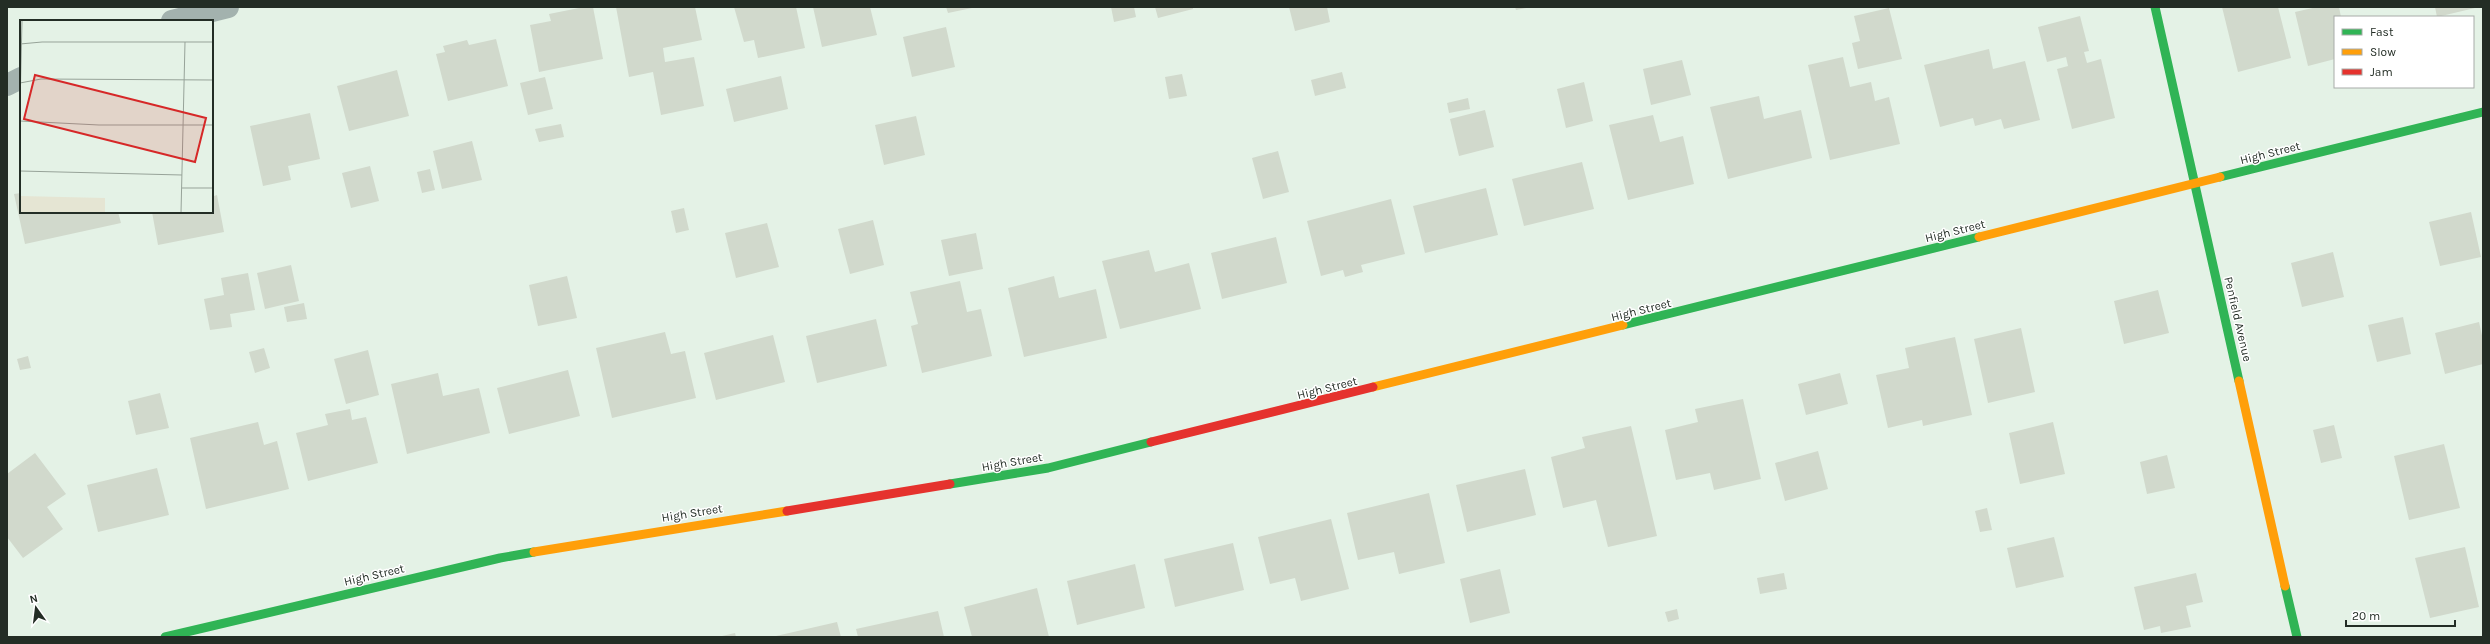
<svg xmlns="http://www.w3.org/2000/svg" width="2490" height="644" viewBox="0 0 2490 644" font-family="Karla,sans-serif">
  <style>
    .building { fill: #d1d9cc }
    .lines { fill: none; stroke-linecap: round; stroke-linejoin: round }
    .street { stroke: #a3b2ae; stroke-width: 22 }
    .fast { stroke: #30b455; stroke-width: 9 }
    .slow { stroke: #ff9f0a; stroke-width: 9 }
    .jam { stroke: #e5322d; stroke-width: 9 }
    .labels { text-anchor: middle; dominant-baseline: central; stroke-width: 3; stroke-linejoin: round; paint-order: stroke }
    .street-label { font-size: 12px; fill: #232d25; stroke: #fff }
    .inset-road { fill: none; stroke: #97a399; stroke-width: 1 }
    .view { fill: #d62828; fill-opacity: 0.15; stroke: #d62828; stroke-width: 2 }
    .inset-edge { fill: none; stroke: #232d25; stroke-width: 2 }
  </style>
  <rect width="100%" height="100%" fill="#e4f2e6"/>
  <path class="building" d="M584 7H593L603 59 539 72 530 25 551 21 549 14Z
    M616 7H695L702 40 663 48 665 62 694 57 704 106 661 115 653 72 629 77Z
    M734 7H796L805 48 758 58 754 40 744 42Z
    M813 7H870L877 35 822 47Z
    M946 7H972V8L948 13Z
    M1111 7H1134L1136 17 1114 22Z
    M1155 7H1193V9L1158 18Z
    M1289 7H1327L1330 22 1295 31Z
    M1515 7H1526V8L1516 10Z
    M2222 7H2278L2291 58 2238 72Z
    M2317 7H2339L2341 17H2335V59L2308 66 2295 12Z
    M2435 7H2475V8L2437 17Z
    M1889 8 1902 59 1858 69 1852 43 1860 41 1854 16Z
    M2080 16 2089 51 2084 52 2087 63 2101 59 2115 118 2072 129 2057 69 2068 66 2066 57 2047 62 2038 27Z
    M946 27 955 67 912 77 903 37Z
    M496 39 508 86 448 101 436 54 445 52 443 46 467 40 469 45Z
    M1989 49 1993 69 2025 61 2040 120 2004 129 2001 119 1975 126 1973 118 1940 127 1924 65Z
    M1843 57 1850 87 1871 82 1875 101 1889 97 1900 144 1830 160 1808 65Z
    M1682 60 1691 95 1651 105 1643 69Z
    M397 70 409 116 349 131 337 86Z
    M1342 72 1346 88 1315 96 1311 80Z
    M1182 74 1187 96 1169 99 1165 77Z
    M781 76 788 109 734 122 726 89Z
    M545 77 553 109 528 115 520 83Z
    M1584 82 1593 121 1566 128 1557 89Z
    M1759 96 1764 119 1801 110 1812 158 1728 179 1710 107Z
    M1468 98 1470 109 1449 113 1447 103Z
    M1485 110 1494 147 1459 156 1450 119Z
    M310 113 320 159 288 166 291 180 263 186 250 126Z
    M1653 115 1660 142 1683 136 1694 184 1628 200 1609 125Z
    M916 116 925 155 884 165 875 125Z
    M561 124 564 137 539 142 535 129Z
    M472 141 482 180 442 189 433 151Z
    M1278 151 1289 192 1263 199 1252 158Z
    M1582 162 1594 209 1524 226 1512 179Z
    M370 166 379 201 351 208 342 173Z
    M430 169 435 190 422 193 417 172Z
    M212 188 214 196 217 195 224 232 158 245 152 212H212Z
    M1486 188 1498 235 1425 253 1413 206Z
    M21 193V212H118L121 223 25 244 14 194Z
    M1391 199 1405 254 1361 265 1363 272 1345 277 1343 270 1321 276 1307 221Z
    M684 208 689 230 676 233 671 211Z
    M2471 212 2481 257 2440 266 2429 222Z
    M873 220 884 265 850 274 838 229Z
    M767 223 779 267 736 278 725 233Z
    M976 233 983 269 949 276 941 240Z
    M1276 237 1287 283 1222 299 1211 253Z
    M1149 250 1155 272 1189 263 1201 309 1120 329 1102 261Z
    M2333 252 2344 297 2302 307 2291 263Z
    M291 265 299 301 265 309 257 273Z
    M248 273 255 310 230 314 232 327 210 330 204 299 224 295 221 278Z
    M567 276 577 318 538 326 529 285Z
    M1054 276 1059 298 1096 289 1107 338 1024 357 1008 288Z
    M960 281 967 312 981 309 992 356 922 373 911 326 918 324 910 292Z
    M2158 290 2169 333 2124 344 2114 301Z
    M304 303 307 319 287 322 284 307Z
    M2403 317 2411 354 2377 362 2368 325Z
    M876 319 887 366 817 383 806 336Z
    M2479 322 2483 340V364L2445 374 2435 333Z
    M2021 328 2035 392 1988 403 1974 339Z
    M665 332 671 354 685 351 696 398 612 418 596 348Z
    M773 335 785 382 716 400 704 353Z
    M1955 337 1972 415 1923 426 1922 420 1888 428 1876 375 1909 368 1905 348Z
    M264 348 270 368 255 373 249 352Z
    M368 350 379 395 346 404 334 359Z
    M28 356 31 368 20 370 17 359Z
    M568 370 580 416 509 434 497 388Z
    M438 373 443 396 479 388 490 433 407 454 391 384Z
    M1840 373 1848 404 1806 415 1798 384Z
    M160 393 169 428 136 435 128 401Z
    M1743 399 1761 479 1714 490 1710 473 1676 480 1665 430 1698 422 1695 409Z
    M350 409 352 420 366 417 378 463 308 481 296 433 328 425 325 414Z
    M258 422 264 445 277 441 289 489 206 509 190 438Z
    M2053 422 2065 474 2020 484 2009 433Z
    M2334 425 2342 458 2321 463 2313 430Z
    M1631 426 1657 536 1608 547 1596 500 1563 508 1551 457 1585 448 1582 437Z
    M2444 444 2460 508 2409 520 2394 456Z
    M1818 451 1828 489 1785 501 1775 463Z
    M35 453 66 494 47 507 63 529 23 558 7 537V474Z
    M2167 455 2175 488 2147 494 2140 462Z
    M157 468 169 515 98 532 87 485Z
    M1525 469 1536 515 1467 532 1456 485Z
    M1429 493 1445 563 1399 574 1394 552 1358 560 1347 513Z
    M1987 508 1992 530 1980 532 1975 511Z
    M1331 519 1349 589 1301 601 1295 578 1270 584 1258 537Z
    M2054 537 2064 577 2016 588 2007 548Z
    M1233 543 1244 590 1175 607 1164 559Z
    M2465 547 2479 607 2430 618 2415 558Z
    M1135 564 1145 608 1077 625 1067 581Z
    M1500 569 1510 613 1470 623 1460 579Z
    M1784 573 1787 589 1760 594 1757 578Z
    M2196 573 2203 602 2186 606 2191 627 2161 633 2160 626 2144 630 2134 587Z
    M1037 588 1049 637H972L964 607Z
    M1677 609 1679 619 1668 622 1665 612Z
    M938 611 944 637H858L856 629Z
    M837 622 841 637H776V636Z
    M735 633 736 637H722V636Z"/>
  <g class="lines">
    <path class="street" d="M172 21 228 7
      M7 85 21 78"/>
    <path class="fast" d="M2155 7 2239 381
      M2220 177 2483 112
      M1623 325 1979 237
      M950 484 1048 468 1151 442
      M2285 586 2297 637
      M165 637 500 558 534 552"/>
    <path class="slow" d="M1979 237 2220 177
      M2239 381 2285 586
      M1373 387 1623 325
      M534 552 787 511"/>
    <path class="jam" d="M1151 442 1373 387
      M787 511 950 484"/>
  </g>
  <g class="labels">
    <g class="street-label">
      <text transform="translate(2270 153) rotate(-14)">High Street</text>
      <text transform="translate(1955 231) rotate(-14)">High Street</text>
      <text transform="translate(1641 310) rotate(-14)">High Street</text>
      <text transform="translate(2238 319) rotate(77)">Penfield Avenue</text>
      <text transform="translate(1327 388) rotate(-14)">High Street</text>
      <text transform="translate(1012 462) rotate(-10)">High Street</text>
      <text transform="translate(692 513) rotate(-9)">High Street</text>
      <text transform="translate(374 575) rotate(-13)">High Street</text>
    </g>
  </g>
  <g transform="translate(20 20)">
    <rect width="193" height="193" fill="#e4f2e6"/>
    <path d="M0 176 85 178V193H0Z" fill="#e5e5d3"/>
    <path class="inset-road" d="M0 24 22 22H193M0 63 21 59 193 60M0 87 2 0M0 101 79 105H193M0 151 162 155M162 168H193M161 193 165 22"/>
    <path class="view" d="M15 55 186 98 175 142 4 99Z"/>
    <rect width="193" height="193" class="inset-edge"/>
  </g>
  <rect width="2490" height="644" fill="none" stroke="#232d25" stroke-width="16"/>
  <rect x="2334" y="16" width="140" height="72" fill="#ffffff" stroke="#a7aba8"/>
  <rect x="2342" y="29" width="20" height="6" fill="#30b455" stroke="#a7aba8"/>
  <text x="2370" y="36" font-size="12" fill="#232d25">Fast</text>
  <rect x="2342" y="49" width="20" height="6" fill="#ff9f0a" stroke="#a7aba8"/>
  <text x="2370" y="56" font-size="12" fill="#232d25">Slow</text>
  <rect x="2342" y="69" width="20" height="6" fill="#e5322d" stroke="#a7aba8"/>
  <text x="2370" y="76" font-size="12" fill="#232d25">Jam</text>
  <g transform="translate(36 608) rotate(346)" stroke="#ffffff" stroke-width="3" paint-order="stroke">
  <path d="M0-3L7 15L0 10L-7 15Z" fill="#232d25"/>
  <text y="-6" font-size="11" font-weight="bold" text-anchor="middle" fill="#232d25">N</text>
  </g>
  <path d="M2346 620v6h109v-6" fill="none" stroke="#232d25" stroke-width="2"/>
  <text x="2352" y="620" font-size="12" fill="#232d25" stroke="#ffffff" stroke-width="3" paint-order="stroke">20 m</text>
</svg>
